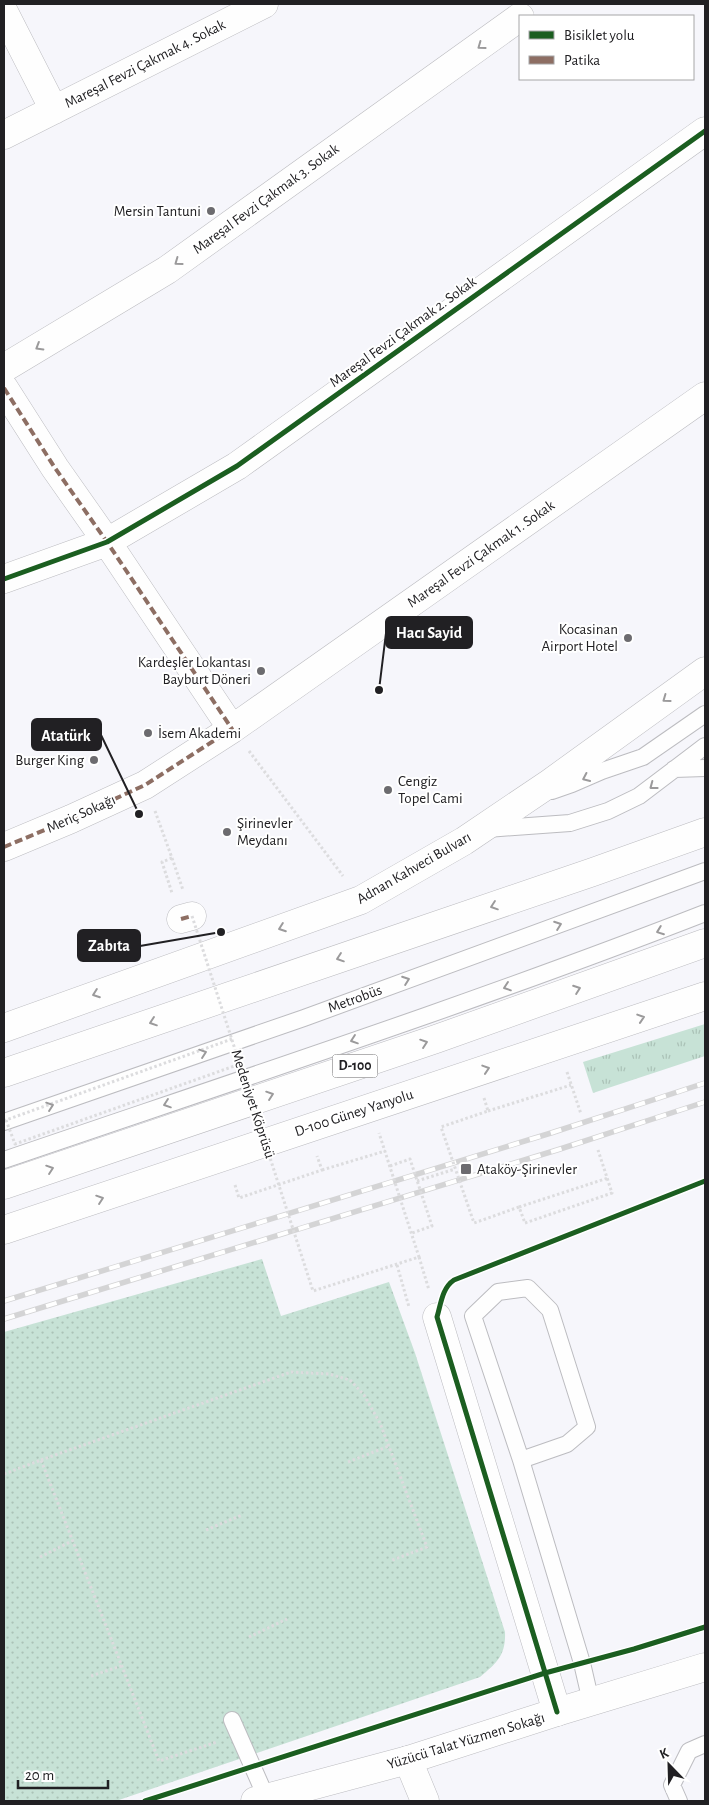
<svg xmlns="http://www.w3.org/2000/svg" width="709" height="1805" viewBox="0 0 709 1805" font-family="'Alegreya Sans',sans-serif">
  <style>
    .grass { fill: url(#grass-tufts) }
    .park { fill: url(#park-dots) }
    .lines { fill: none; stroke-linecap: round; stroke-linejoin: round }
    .lane-casing { stroke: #bcbcc0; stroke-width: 18 }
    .street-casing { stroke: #bcbcc0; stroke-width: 29 }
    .secondary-casing { stroke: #bcbcc0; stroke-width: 29 }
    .primary-casing { stroke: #bcbcc0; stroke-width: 29 }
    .highway-casing { stroke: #bcbcc0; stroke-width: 29 }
    .path { stroke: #dcdcde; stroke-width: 3; stroke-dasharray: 2.5 2.5; stroke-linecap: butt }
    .lane { stroke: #fefefe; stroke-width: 16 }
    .street { stroke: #fefefe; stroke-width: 28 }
    .secondary { stroke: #fefefe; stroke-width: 28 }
    .primary { stroke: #fefefe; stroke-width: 28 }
    .highway { stroke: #fefefe; stroke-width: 28 }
    .rail-casing { stroke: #d4d4d5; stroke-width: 5.5 }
    .rail { stroke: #fff; stroke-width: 4; stroke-dasharray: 11; stroke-linecap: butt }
    .path-bridge { stroke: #dcdcde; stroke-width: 3; stroke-dasharray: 2.5 2.5; stroke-linecap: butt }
    .quiet { stroke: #8d6e63; stroke-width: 4; stroke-dasharray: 8 4; stroke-linecap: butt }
    .cycleway-casing { stroke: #fff; stroke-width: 8 }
    .cycleway { stroke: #1b5e20; stroke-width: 5 }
    .oneway { stroke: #9b9a9b }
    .poi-dot { fill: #6c6b6f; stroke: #fff; stroke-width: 2 }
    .labels { text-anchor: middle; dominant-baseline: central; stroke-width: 4; stroke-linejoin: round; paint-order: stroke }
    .shield { fill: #fff; stroke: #646365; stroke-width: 1 }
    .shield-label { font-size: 14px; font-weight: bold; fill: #212023 }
    .street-label { font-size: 15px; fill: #212023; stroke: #fff }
    .poi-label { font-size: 15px; fill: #212023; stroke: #fff; text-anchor: end }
    .leader { fill: none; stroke: #212023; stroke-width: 2 }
    .callout-dot { fill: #212023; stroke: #fff; stroke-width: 2 }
    .callout { fill: #212023; stroke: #212023; stroke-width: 2 }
    .callout-label { font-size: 16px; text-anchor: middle; font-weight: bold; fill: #fff }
  </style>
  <defs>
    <pattern id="grass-tufts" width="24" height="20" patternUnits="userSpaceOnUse" patternTransform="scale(1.25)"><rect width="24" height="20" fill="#c7e2d6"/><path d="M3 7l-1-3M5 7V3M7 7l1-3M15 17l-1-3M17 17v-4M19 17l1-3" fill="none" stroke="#abc2b7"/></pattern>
    <pattern id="park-dots" width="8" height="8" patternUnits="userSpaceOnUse" patternTransform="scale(1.25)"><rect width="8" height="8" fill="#c7e2d6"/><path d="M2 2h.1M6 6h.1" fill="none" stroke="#abc2b7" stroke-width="1.8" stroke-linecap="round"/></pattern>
  </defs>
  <rect width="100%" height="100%" fill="#f6f6fb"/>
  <path class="grass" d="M705 1024V1056L593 1093 583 1062Z"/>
  <path class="park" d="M262 1259 281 1316 389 1282 415 1353 505 1632C506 1655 497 1663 480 1677L116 1801H4V1332Z"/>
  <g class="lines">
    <defs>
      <path id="lane" d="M674 769 705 768
        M552 791 572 784 602 771 643 757 705 714
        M487 829 570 823 608 811 639 796 705 746
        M4 1122 304 1018 705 871
        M4 1160C238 1080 474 1003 705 913
        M528 1288 550 1310 587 1427 567 1444 521 1460 473 1316 498 1292Z
        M521 1460 582 1663 591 1702
        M232 1720 266 1797
        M679 1801 672 1785 689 1751 705 1744"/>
      <path id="street" d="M4 12 54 110
        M4 135 264 4
        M4 368 167 270 520 17
        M4 388 55 468 107 542 232 729
        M4 579 107 542 237 466 705 131
        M4 847 71 819 145 785 232 729 705 396
        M181 919 192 916
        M437 1317 557 1712
        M408 1760 425 1801"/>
      <path id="secondary" d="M255 1801 408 1760 557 1712 705 1667"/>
      <path id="primary" d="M4 1028 361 900 464 841 550 783 705 671
        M4 1230 705 996"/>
      <path id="highway" d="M4 1073 593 872 705 832
        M4 1185 436 1039 705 943"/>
    </defs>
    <use href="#lane" class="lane-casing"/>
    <use href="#street" class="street-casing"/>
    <use href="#secondary" class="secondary-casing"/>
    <use href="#primary" class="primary-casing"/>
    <use href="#highway" class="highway-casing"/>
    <path class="path" d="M249 751 343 876
      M155 811 172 858 162 862 172 893
      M172 858 183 890
      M567 1072 581 1114
      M488 1111 571 1085
      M322 1170 385 1151
      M417 1181 455 1169
      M235 1185 239 1198 322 1170 317 1156
      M519 1207 608 1178
      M525 1223 612 1193 598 1150
      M419 1257 429 1290
      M397 1265 409 1307
      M41 1460 291 1372 329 1374 350 1380 364 1395 380 1423 427 1547 390 1561
      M348 1462 389 1446
      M4 1474 41 1460 159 1761 217 1742
      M206 1530 242 1515
      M40 1557 72 1541
      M249 1637 287 1619
      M91 1676 121 1666"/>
    <use href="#lane" class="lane"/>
    <use href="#street" class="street"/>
    <use href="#secondary" class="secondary"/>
    <use href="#primary" class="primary"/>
    <use href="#highway" class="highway"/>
    <defs>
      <path id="rail" d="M4 1301 551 1133 705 1083
        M4 1319 557 1150 705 1102"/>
    </defs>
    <use href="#rail" class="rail-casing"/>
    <use href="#rail" class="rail"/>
    <path class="path-bridge" d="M192 916 313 1291 419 1257 379 1133
      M232 1039 6 1120 15 1144 240 1064
      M484 1098 488 1111 441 1127 474 1223 519 1207 525 1223
      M390 1166 410 1159 432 1226 412 1233"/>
    <path class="quiet" d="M4 388 55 468 107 542 232 729 145 785 71 819 4 847
      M181 919 192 916"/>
    <defs>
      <path id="cycleway" d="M4 579 107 542 237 466 705 131
        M557 1712 437 1317C441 1304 442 1288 454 1280L705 1181
        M145 1801 545 1673 634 1649 705 1627"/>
    </defs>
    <use href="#cycleway" class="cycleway-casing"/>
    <use href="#cycleway" class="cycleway"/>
  </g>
  <defs><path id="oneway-chevron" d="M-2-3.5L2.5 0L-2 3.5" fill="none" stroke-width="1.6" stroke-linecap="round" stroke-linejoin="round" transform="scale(1.25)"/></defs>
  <g class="oneway">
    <use href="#oneway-chevron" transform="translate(481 46) rotate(144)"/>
    <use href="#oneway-chevron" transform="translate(178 262) rotate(144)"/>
    <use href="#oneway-chevron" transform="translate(39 347) rotate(149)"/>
    <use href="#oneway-chevron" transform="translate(666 699) rotate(144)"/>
    <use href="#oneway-chevron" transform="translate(586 778) rotate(155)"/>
    <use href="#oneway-chevron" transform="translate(653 786) rotate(143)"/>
    <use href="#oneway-chevron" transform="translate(494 906) rotate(161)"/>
    <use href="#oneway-chevron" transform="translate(558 925) rotate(-20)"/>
    <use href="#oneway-chevron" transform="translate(282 928) rotate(160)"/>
    <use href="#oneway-chevron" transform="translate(660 931) rotate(159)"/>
    <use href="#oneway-chevron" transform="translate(340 958) rotate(161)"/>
    <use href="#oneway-chevron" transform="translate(406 980) rotate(-20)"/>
    <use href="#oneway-chevron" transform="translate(507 987) rotate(161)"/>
    <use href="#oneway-chevron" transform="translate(577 989) rotate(-20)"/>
    <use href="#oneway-chevron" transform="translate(96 994) rotate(160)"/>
    <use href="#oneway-chevron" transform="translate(641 1018) rotate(-18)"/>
    <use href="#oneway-chevron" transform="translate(153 1022) rotate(161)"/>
    <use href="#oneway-chevron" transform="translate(354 1040) rotate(161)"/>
    <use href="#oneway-chevron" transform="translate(424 1043) rotate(-19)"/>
    <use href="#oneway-chevron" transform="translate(203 1053) rotate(-19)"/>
    <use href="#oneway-chevron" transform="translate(486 1069) rotate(-18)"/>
    <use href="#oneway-chevron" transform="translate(270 1095) rotate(-19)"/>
    <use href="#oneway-chevron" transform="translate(167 1104) rotate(161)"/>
    <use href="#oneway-chevron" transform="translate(50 1106) rotate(-19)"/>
    <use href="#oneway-chevron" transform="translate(50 1169) rotate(-19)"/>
    <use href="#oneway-chevron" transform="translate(100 1199) rotate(-19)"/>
  </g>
  <g class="poi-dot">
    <circle cx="211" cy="211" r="5"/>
    <circle cx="628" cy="638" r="5"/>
    <circle cx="261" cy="671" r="5"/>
    <circle cx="148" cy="733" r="5"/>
    <circle cx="94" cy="760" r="5"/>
    <circle cx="388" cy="790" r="5"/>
    <circle cx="227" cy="832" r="5"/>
    <rect x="460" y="1163" width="12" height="12" rx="2.5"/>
  </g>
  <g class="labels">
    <rect class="shield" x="332.5" y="1054.5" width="45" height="23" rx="4"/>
    <g class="shield-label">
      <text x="355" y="1066">D-100</text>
    </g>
    <g class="street-label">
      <text transform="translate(145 64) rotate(-27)">Mareşal Fevzi Çakmak 4. Sokak</text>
      <text transform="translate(266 199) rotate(-36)">Mareşal Fevzi Çakmak 3. Sokak</text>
      <text transform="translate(403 332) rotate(-36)">Mareşal Fevzi Çakmak 2. Sokak</text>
      <text transform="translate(481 554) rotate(-35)">Mareşal Fevzi Çakmak 1. Sokak</text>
      <text transform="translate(81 814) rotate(-24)">Meriç Sokağı</text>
      <text transform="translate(414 868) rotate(-30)">Adnan Kahveci Bulvarı</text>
      <text transform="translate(355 999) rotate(-20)">Metrobüs</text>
      <text transform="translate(253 1104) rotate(72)">Medeniyet Köprüsü</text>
      <text transform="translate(354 1113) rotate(-18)">D-100 Güney Yanyolu</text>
      <text transform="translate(466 1741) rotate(-17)">Yüzücü Talat Yüzmen Sokağı</text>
    </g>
    <g class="poi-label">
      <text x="201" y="211">Mersin Tantuni</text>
      <text x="618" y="629">Kocasinan<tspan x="618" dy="17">Airport Hotel</tspan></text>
      <text x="251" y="662">Kardeşler Lokantası<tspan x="251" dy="17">Bayburt Döneri</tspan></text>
      <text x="158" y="733" text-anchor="start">İsem Akademi</text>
      <text x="84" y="760">Burger King</text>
      <text x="398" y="781" text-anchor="start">Cengiz<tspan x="398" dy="17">Topel Cami</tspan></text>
      <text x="237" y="823" text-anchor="start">Şirinevler<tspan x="237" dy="17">Meydanı</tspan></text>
      <text x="477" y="1169" text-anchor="start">Ataköy-Şirinevler</text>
    </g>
  </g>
  <path class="leader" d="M379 690L386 633M139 814L101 735M221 932L140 946"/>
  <g class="callout-dot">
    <circle cx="379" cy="690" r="5"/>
    <circle cx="139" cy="814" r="5"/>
    <circle cx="221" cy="932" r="5"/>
  </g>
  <g class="callout">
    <rect x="386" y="617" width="86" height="31" rx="5"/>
    <rect x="32" y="719" width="69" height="31" rx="5"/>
    <rect x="78" y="930" width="62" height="31" rx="5"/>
  </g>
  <g class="callout-label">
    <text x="429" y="638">Hacı Sayid</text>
    <text x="66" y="741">Atatürk</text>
    <text x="109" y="951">Zabıta</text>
  </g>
  <rect width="709" height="1805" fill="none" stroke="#212023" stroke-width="10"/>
  <rect x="519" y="15" width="175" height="65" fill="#ffffff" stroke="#a6a6a7"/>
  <rect x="529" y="31" width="25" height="8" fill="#1b5e20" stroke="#a6a6a7"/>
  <text x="564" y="40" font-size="15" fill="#212023">Bisiklet yolu</text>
  <rect x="529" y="56" width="25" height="8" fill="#8d6e63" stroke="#a6a6a7"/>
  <text x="564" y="65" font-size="15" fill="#212023">Patika</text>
  <g transform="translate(669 1765) rotate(337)" stroke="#ffffff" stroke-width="4" paint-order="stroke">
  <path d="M0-4L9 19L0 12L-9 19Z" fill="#212023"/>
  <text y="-8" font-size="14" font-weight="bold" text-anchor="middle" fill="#212023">K</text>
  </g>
  <path d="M18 1780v8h90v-8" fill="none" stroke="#212023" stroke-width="2.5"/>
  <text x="25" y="1780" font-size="15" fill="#212023" stroke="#ffffff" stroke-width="4" paint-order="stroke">20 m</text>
</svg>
